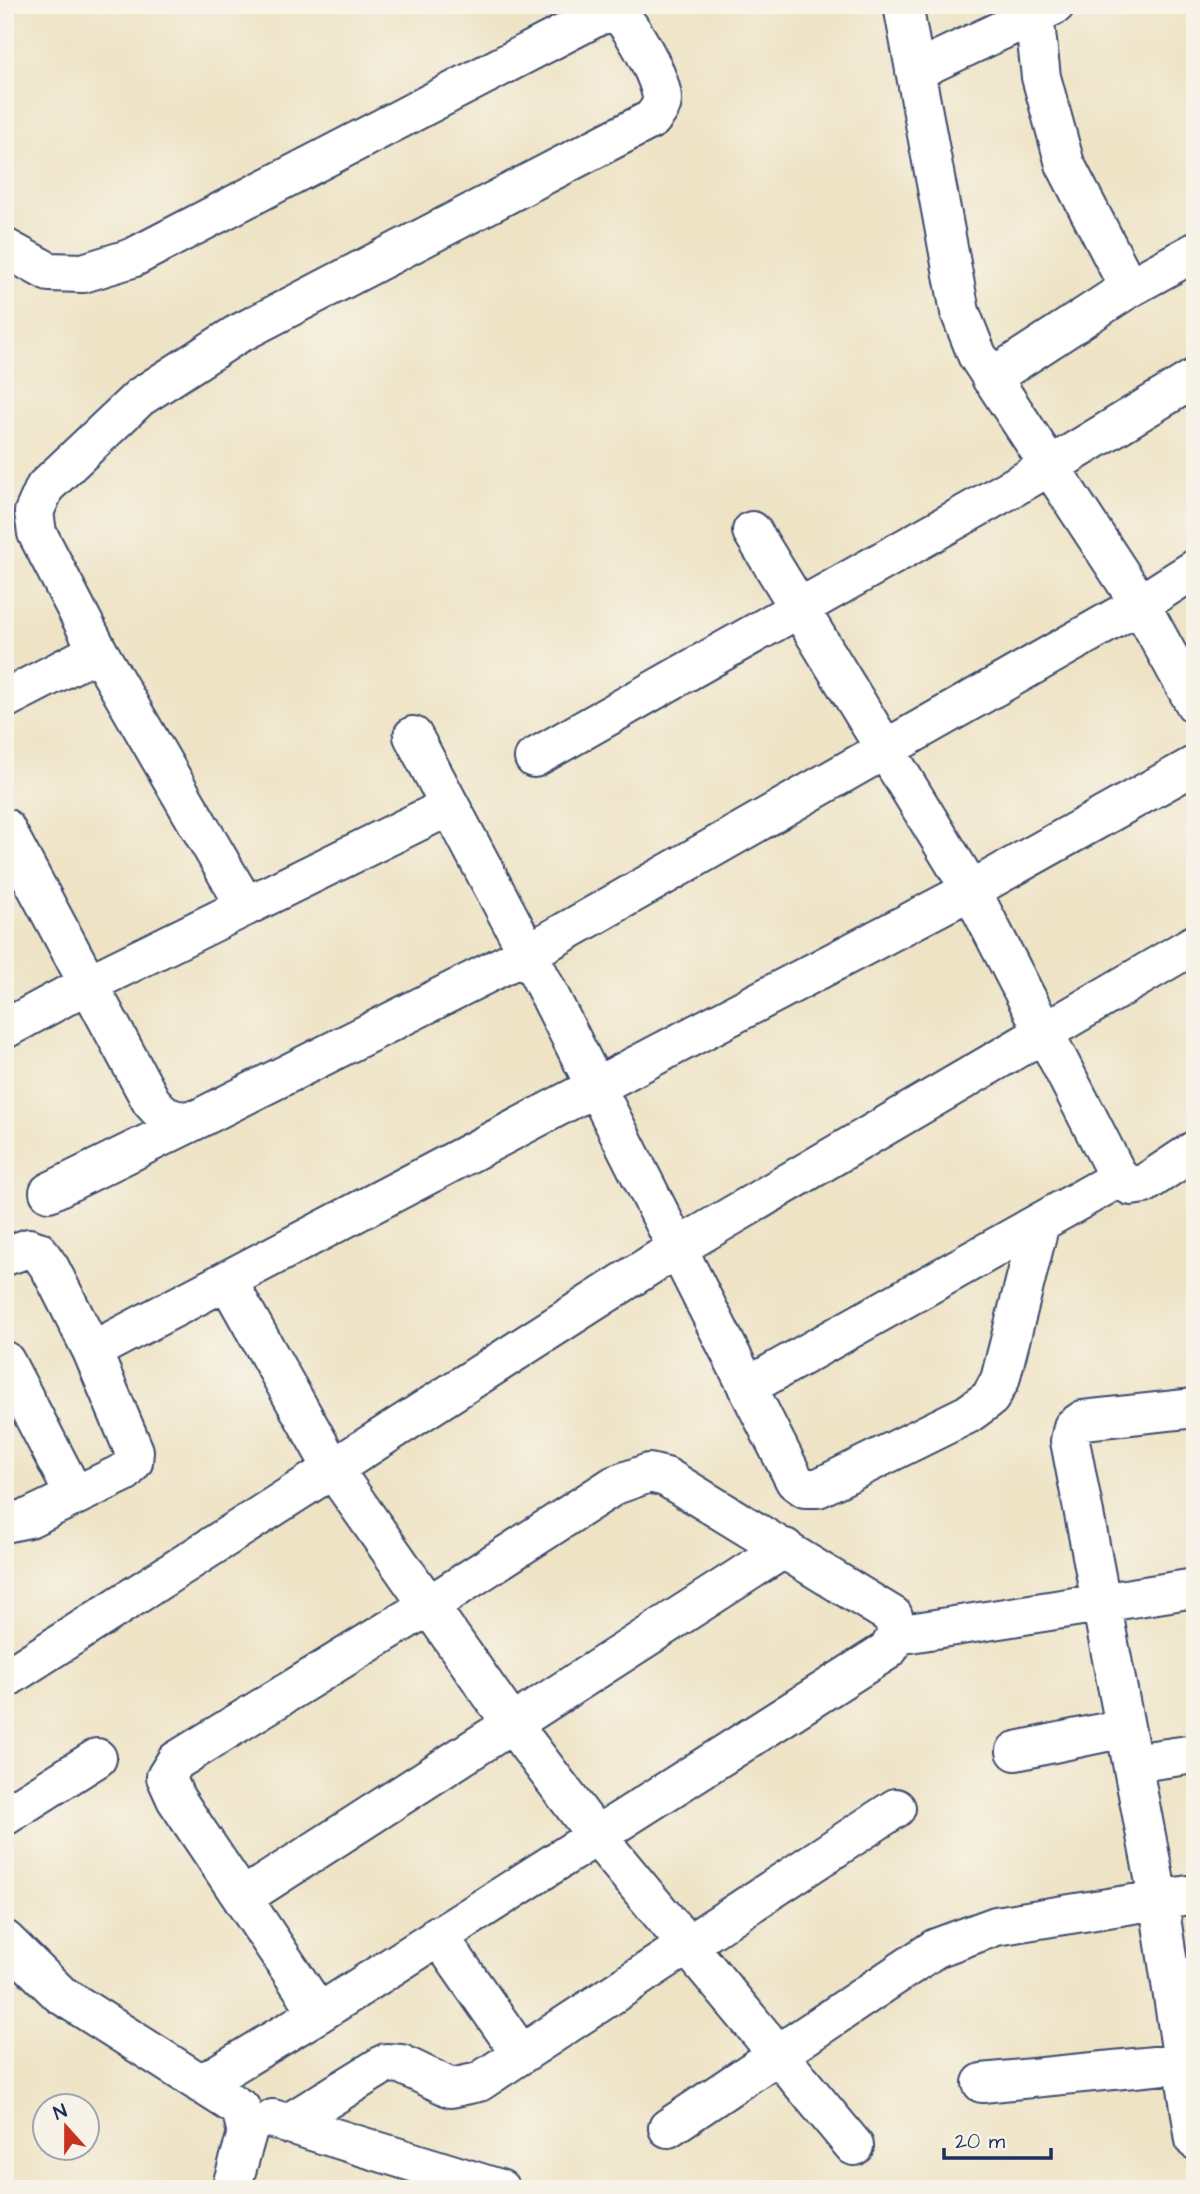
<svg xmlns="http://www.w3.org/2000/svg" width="1200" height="2194" viewBox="0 0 1200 2194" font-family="'Architects Daughter',sans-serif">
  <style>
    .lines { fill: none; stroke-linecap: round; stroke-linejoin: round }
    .minor-casing { stroke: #3b4a6d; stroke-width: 42 }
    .minor { stroke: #fff; stroke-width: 38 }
  </style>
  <rect width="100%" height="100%" fill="#f7f3e8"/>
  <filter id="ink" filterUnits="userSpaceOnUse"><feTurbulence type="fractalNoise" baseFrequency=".0143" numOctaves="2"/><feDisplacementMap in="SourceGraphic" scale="14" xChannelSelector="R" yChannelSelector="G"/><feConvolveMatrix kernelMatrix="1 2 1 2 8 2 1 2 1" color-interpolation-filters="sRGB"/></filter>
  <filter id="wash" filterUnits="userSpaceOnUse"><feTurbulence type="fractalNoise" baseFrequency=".00686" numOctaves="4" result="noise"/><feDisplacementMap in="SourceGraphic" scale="28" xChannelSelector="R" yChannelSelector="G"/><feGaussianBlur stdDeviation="1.57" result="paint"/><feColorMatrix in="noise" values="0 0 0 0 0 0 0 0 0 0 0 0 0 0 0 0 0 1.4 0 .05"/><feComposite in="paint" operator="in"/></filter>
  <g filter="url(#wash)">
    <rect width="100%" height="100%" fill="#eee3c5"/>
  </g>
  <g filter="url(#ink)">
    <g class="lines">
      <defs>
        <path id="minor" d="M903 5 960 312 977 355 1140 604 1195 704
          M1033 5 1041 77 1065 164 1129 288
          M915 71 1055 5
          M5 248 49 272 83 273 132 258 600 15 617 13C633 27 662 79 662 100 662 107 656 113 652 119L236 335 140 397 45 487 34 512 37 533 98 651
          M991 378 1129 288 1195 252
          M752 531 971 890 1119 1178 1131 1186 1144 1184 1195 1150
          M5 699 98 651 245 905
          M413 736 528 953 795 1481 805 1488H818L968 1414 990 1398 1000 1380 1040 1223
          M534 758 1049 467 1195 378
          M5 828 151 1101C166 1119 174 1123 198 1119L528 953 1140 604 1195 569
          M5 1029 88 984 450 806
          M49 1192 198 1119
          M5 1256 29 1248 38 1251 50 1268 92 1351 134 1451 133 1462 125 1472 29 1518 5 1523
          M227 1280 333 1469 512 1724 595 1834 854 2146
          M92 1351 971 890 1195 765
          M5 1361 75 1496
          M747 1387 1119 1178
          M1195 1408 1083 1420 1073 1427 1070 1441 1158 1898 1195 2140
          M897 1635 1195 1588
          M5 1679 677 1248 1195 944
          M1016 1751 1125 1728
          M1132 1763 1195 1754
          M5 1816 97 1758
          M242 1898 785 1548
          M438 1935 521 2054
          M5 1940 60 1994 241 2109 247 2133 231 2189
          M982 2083 1195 2062
          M201 2084 319 2013 888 1650 897 1635 893 1616 666 1477 649 1473 615 1485 428 1606 176 1761 166 1777 176 1799 319 2013
          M273 2119 500 2189
          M287 2124 386 2063 401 2064 451 2088 479 2082 896 1808
          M668 2128 936 1948 996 1926 1195 1894"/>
      </defs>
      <use href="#minor" class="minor-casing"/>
      <use href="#minor" class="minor"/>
    </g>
  </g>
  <rect width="1200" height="2194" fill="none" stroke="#f7f3e8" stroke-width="28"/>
  <g transform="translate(66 2127) rotate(339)"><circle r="33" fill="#f7f3e8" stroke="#9fa5b1" stroke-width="2"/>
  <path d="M0-5L12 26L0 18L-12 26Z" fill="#c8321e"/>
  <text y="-10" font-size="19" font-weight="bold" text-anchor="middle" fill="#1b2f5e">N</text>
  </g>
  <path d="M944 2148v10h107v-10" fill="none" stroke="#1b2f5e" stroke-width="3.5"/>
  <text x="955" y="2148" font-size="21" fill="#1b2f5e" stroke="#f7f3e8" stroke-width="5" paint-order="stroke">20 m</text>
</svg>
